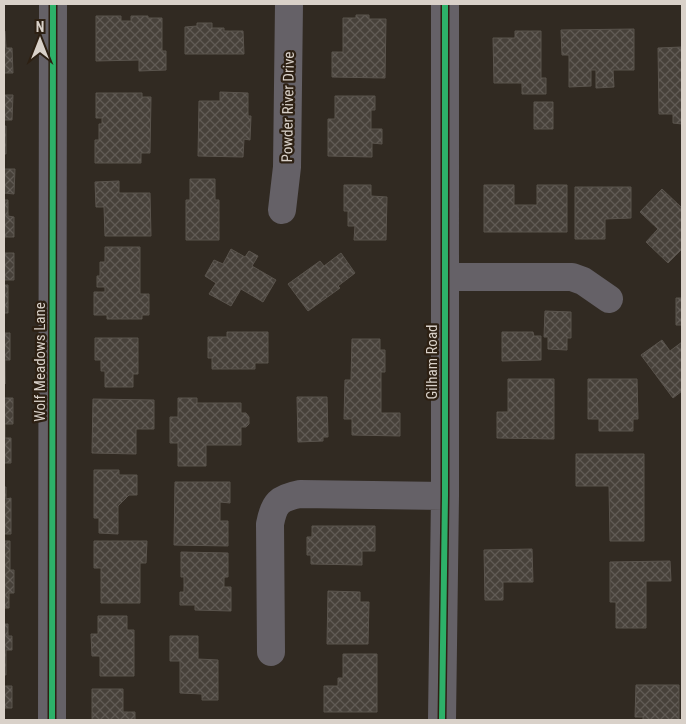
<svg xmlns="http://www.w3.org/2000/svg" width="686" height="724" viewBox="0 0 686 724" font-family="'Roboto Condensed',sans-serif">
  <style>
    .building { fill: url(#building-cross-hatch); stroke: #5a544d }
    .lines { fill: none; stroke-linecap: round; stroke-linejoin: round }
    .minor { stroke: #656167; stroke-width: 28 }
    .cycleway-casing { stroke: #2d2013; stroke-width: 9 }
    .cycleway { stroke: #2db169; stroke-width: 6 }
    .labels { text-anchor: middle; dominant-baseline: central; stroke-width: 4.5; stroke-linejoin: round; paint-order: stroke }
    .street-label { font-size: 15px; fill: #d9d1c9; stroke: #2d2013 }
  </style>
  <defs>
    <pattern id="building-cross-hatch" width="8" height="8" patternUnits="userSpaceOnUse" patternTransform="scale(1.25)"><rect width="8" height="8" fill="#47413a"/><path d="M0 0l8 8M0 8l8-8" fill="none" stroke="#615b55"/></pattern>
  </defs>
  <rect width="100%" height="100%" fill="#312a22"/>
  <path class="building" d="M356 15H369V19H386L385 78 332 77V52H343V18H356Z
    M96 16H121V21H131V16H148V18H162V51H166V70L139 71V60L96 61Z
    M197 23H212V28H224V31H243L244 54H185V27L197 26Z
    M634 29V70H613L614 87 596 88V70H591V86L569 87V55H562L561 30Z
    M4 31H5L6 48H12L13 73H4Z
    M515 31H541V78H546V94H522V83H494L493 38H515Z
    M682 47V124L673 123V114H659L658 48Z
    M220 92 248 93V116H251L250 140 244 139 243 157 198 156 199 101H220Z
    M96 93H142V97H151L150 153H141V163H95V140H99V124H102V118H96Z
    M4 95H13L12 120H4Z
    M335 96H375V110H371V129H382V144L372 143V157L328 156V119H335Z
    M534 102H553V129H534Z
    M4 126H6V154H4Z
    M4 169H15L14 194 4 193Z
    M190 179H215V200H219V240H186V200H190Z
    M119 181V193H150L151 236H105L104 207H96L95 182Z
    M344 185H371V196L387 197 386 240H354L355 226H348V211H344Z
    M484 185H514V205H537V185H567V232H484Z
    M575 187H631V218L605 219V239H575Z
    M662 189 682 208V249L668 263 646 242 658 229 640 212Z
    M4 200H8V216L14 217V237H4Z
    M105 247H140V294H149V315H142V319H107V315H94V292H105V287H97V276H100V262H105Z
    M231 249 245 257 249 251 258 256 252 266 276 280 263 302 241 289 231 306 209 294 216 283 205 276 214 260 223 264Z
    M4 253H14V280H4Z
    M341 253 355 273 338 286 340 288 308 311 288 284 320 261 324 266Z
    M4 285H8V313H4Z
    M676 298H682V325H676Z
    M545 311 571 312V338H567V350L548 349V337H544Z
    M227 332H268V363H255V369H212V358H208V337H227Z
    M502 332H533L534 336H541V360L502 361Z
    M4 333H10V360H5V384Z
    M95 338H138V374H133V387H105V371H101V360H95Z
    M352 339H380V350H385V372H381V413H400V436L352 435V419H344L345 380H351Z
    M662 340 670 351 682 342V391L673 398 641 355Z
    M508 379H554V439L497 438V412H508Z
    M588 379H637L638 419H633V431H599V419H588Z
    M297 397H327L328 437H323V441L298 442Z
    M4 398H13V424H5V438H11V463H4Z
    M178 398H197V403H241V413H246L249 417V424L246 427H241V445H206V466H178V443H170V417H178Z
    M93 399 154 400V429H136V454L92 453Z
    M576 454H644V541H610L609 486H576Z
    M94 470H119V475H137V495H129L118 506V534L99 533V518H94Z
    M175 482H230V503L220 502V521H228V546L174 545Z
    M4 487H6V499L11 498V534H4Z
    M312 526H375V551H362V565L311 564V555H307V537H312Z
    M4 541H10V570H14V593H9V608H4Z
    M94 541H147L146 563H140V603H101V568H94Z
    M532 549 533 582H503V600H485L484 550Z
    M181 552 228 553V577H224V587H231V611L195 610V605H180V592H184V577H181Z
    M670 561 671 581H646V628H616V602H610V562Z
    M328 591 360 592V602H369L368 644H327Z
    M98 616H127V630H134V676H100V656H92L91 634H98Z
    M4 624H8V636H12V650H6V675H4Z
    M170 636H198V659L218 660V700H202V694L180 693V661H170Z
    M343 654H377V712H324V686H338V678H343Z
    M636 685H679V720H643V717H635Z
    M4 686H12V708H4Z
    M92 689H123V712H135V720H92Z"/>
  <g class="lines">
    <path class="minor" d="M282 210 287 167 289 4
      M445 277H572L583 281 609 299
      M271 652 270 524C274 503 279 498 300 494L445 496
      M52 720 53 4
      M442 720 445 496V4"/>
    <defs>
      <path id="cycleway" d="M52 720 53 4
        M442 720 445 496V4"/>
    </defs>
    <use href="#cycleway" class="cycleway-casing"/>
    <use href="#cycleway" class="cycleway"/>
  </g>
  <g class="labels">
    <g class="street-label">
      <text transform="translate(288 107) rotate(-89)">Powder River Drive</text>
      <text transform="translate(40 362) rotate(-90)">Wolf Meadows Lane</text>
      <text transform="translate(432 362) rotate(-90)">Gilham Road</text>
    </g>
  </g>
  <rect width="686" height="724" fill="none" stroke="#d9d1c9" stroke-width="10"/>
  <g transform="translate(40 40)" stroke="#2d2013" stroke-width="4" paint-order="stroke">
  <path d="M0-4L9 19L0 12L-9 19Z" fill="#d9d1c9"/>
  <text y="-8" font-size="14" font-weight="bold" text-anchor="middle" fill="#d9d1c9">N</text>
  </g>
</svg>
